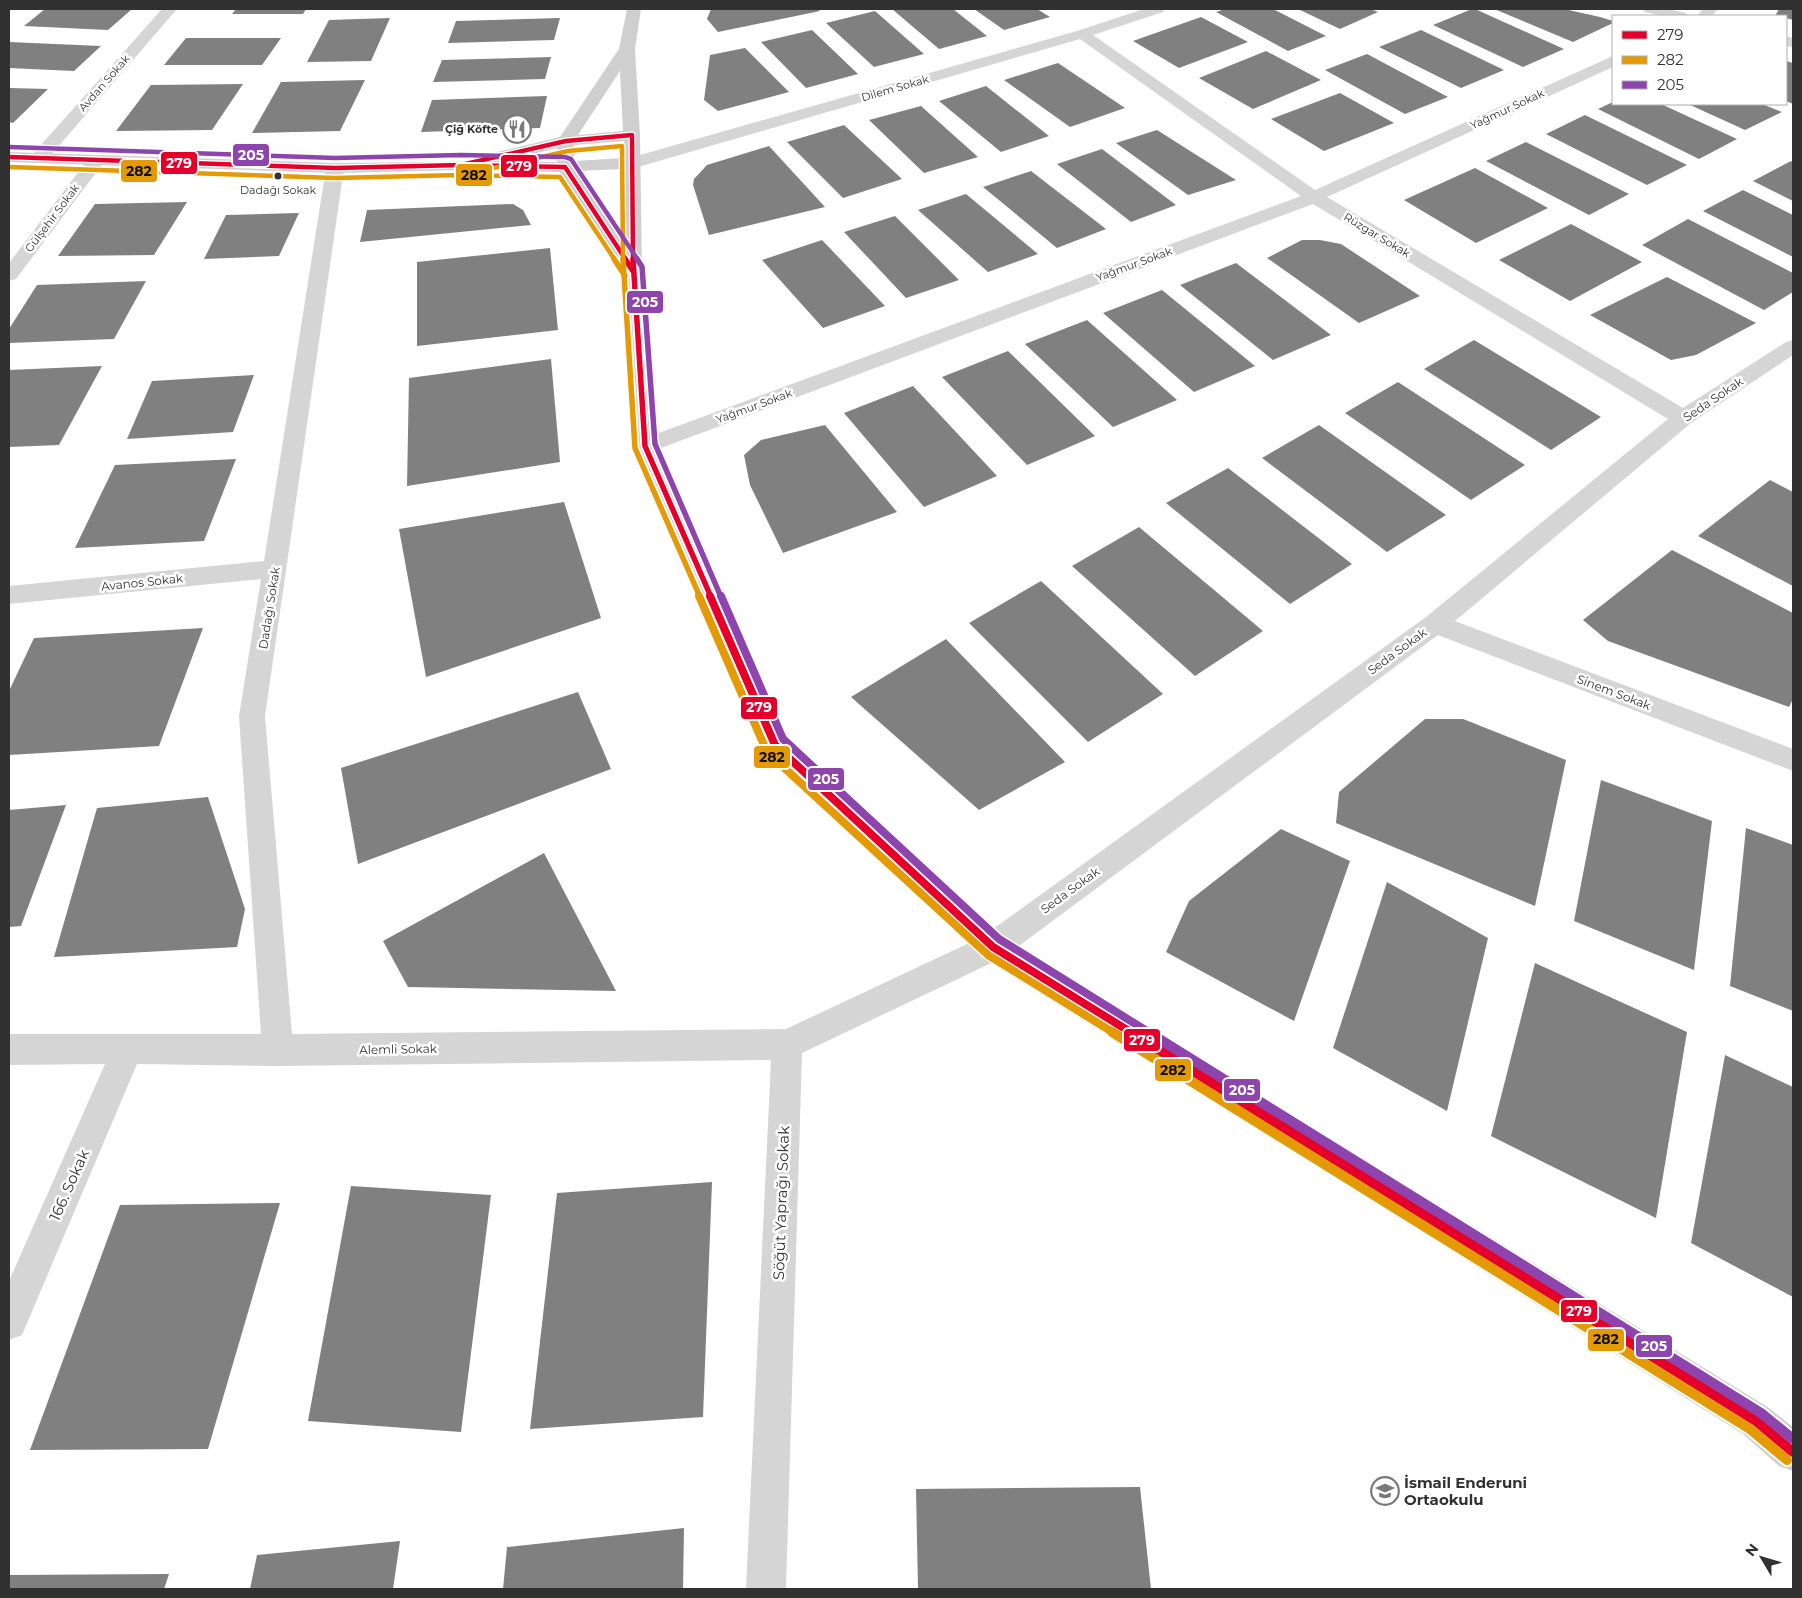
<svg xmlns="http://www.w3.org/2000/svg" width="1802" height="1598" viewBox="0 0 1802 1598" font-family="Montserrat,sans-serif">
  <style>
    .building { fill: #808080 }
    .lines { fill: none; stroke-linecap: round; stroke-linejoin: round }
    .street { fill: #d5d5d5; fill-rule: evenodd }
    .secondary { fill: #cfcfcf; fill-rule: evenodd }
    .bus-1-far3-casing { stroke: #fff; stroke-width: 7 }
    .bus-1-far2-casing { stroke: #fff; stroke-width: 9 }
    .bus-1-far1-casing { stroke: #fff; stroke-width: 11 }
    .bus-1-casing { stroke: #fff; stroke-width: 14 }
    .bus-2-far3-casing { stroke: #fff; stroke-width: 7 }
    .bus-2-far2-casing { stroke: #fff; stroke-width: 9 }
    .bus-2-far1-casing { stroke: #fff; stroke-width: 11 }
    .bus-2-casing { stroke: #fff; stroke-width: 14 }
    .bus-3-far3-casing { stroke: #fff; stroke-width: 7 }
    .bus-3-far2-casing { stroke: #fff; stroke-width: 9 }
    .bus-3-far1-casing { stroke: #fff; stroke-width: 11 }
    .bus-3-casing { stroke: #fff; stroke-width: 14 }
    .bus-1-far3 { stroke: #e4002b; stroke-width: 4.5 }
    .bus-1-far2 { stroke: #e4002b; stroke-width: 5.5 }
    .bus-1-far1 { stroke: #e4002b; stroke-width: 8 }
    .bus-1 { stroke: #e4002b; stroke-width: 10 }
    .bus-2-far3 { stroke: #e39a05; stroke-width: 4.5 }
    .bus-2-far2 { stroke: #e39a05; stroke-width: 5.5 }
    .bus-2-far1 { stroke: #e39a05; stroke-width: 8 }
    .bus-2 { stroke: #e39a05; stroke-width: 10 }
    .bus-3-far3 { stroke: #8e44ad; stroke-width: 4.5 }
    .bus-3-far2 { stroke: #8e44ad; stroke-width: 5.5 }
    .bus-3-far1 { stroke: #8e44ad; stroke-width: 8 }
    .bus-3 { stroke: #8e44ad; stroke-width: 10 }
    .bus-dot { fill: #313131; stroke: #fff; stroke-width: 2 }
    .labels { text-anchor: middle; dominant-baseline: central; stroke-width: 5; stroke-linejoin: round; paint-order: stroke }
    .far-street-label { font-size: 11px; fill: #313131; stroke: #fff }
    .far-poi-label { font-size: 11px; font-weight: bold; fill: #313131; stroke: #fff; text-anchor: end }
    .bus-label { font-size: 11px; fill: #313131; stroke: #fff }
    .street-label { font-size: 12px; fill: #313131; stroke: #fff }
    .near-street-label { font-size: 15px; fill: #313131; stroke: #fff }
    .near-poi-label { font-size: 15px; font-weight: bold; fill: #313131; stroke: #fff; text-anchor: start }
    .line-badge { stroke: #fff; stroke-width: 2 }
    .badge-label { font-size: 14px; text-anchor: middle; font-weight: bold; fill: #fff }
    .pale-badge-label { font-size: 14px; text-anchor: middle; font-weight: bold; fill: #111 }
  </style>
  <rect width="100%" height="100%" fill="#fff"/>
  <path class="building" d="M45 9H132L108 30 24 26Z
    M236 9H306L303 14H232Z
    M711 9H817L820 11 718 32 707 19Z
    M892 9H953L987 36 939 49Z
    M974 9H1037L1050 17 1004 30Z
    M1225 9H1273L1326 36 1288 51 1216 12Z
    M1298 9H1370L1378 12 1340 29Z
    M1472 9H1475L1564 49 1523 67 1433 25Z
    M1494 9H1564L1600 17 1613 21V23L1573 42Z
    M1779 9H1793V20L1786 18V16H1775Z
    M875 11 924 54 874 67 826 23Z
    M1201 17 1248 42 1179 68 1133 41Z
    M390 18 371 61 307 62 329 20Z
    M560 18 554 40 448 43 456 21Z
    M812 30 858 74 806 88 761 42Z
    M1421 30 1504 70 1461 88 1379 47Z
    M186 38H281L262 65H164Z
    M9 42 101 46 74 71 9 68Z
    M745 48 789 92 718 111 704 100 710 55Z
    M1266 51 1321 80 1253 109 1199 78Z
    M1367 54 1448 97 1405 114 1325 70Z
    M551 57 545 79 433 82 442 60Z
    M1786 61 1793 63V104L1786 101Z
    M1058 63 1125 108 1070 127 1004 80Z
    M365 80 340 131 252 133 281 82Z
    M243 84 212 130 116 131 151 85Z
    M986 86 1049 136 1001 152 939 101Z
    M9 88 48 89 13 123 9 122Z
    M1340 93 1394 123 1324 151 1271 119Z
    M547 96 540 128 421 132 432 100Z
    M1613 102 1661 104 1737 139 1699 159 1598 109Z
    M1688 104H1762L1782 112 1745 130Z
    M921 106 978 157 924 173 869 120Z
    M1585 115 1687 165 1647 185 1546 134Z
    M844 125 902 179 843 198 787 142Z
    M1157 130 1236 180 1188 195 1116 143Z
    M1526 142 1629 194 1589 215 1486 161Z
    M769 146 825 207 709 235 693 185 694 179 707 165Z
    M1102 149 1176 205 1131 222 1057 164Z
    M1791 161 1793 163V201L1753 181Z
    M1475 168 1548 208 1476 243 1404 200Z
    M1031 171 1106 229 1057 248 983 187Z
    M1743 190 1793 215V257L1703 211Z
    M966 194 1038 254 988 272 918 210Z
    M187 202 154 255 58 256 95 204Z
    M513 204 523 210 531 225 360 242 367 210Z
    M299 213 279 256 204 259 226 215Z
    M895 216 959 280 906 298 844 232Z
    M1688 219 1793 273V292L1764 310 1642 245Z
    M1571 224 1642 262 1570 301 1499 260Z
    M822 240 885 306 823 328 762 260Z
    M1302 240H1320L1341 244 1420 296 1359 323 1267 258Z
    M550 248 558 330 417 346V262Z
    M1236 263 1331 335 1273 360 1180 285Z
    M1667 277 1756 323 1696 355 1671 360 1590 315Z
    M146 281 114 339 9 343V329L37 285Z
    M1162 290 1255 366 1194 392 1103 313Z
    M1087 320 1177 400 1113 427 1025 344Z
    M1474 340 1601 417 1551 450 1424 369Z
    M1008 351 1095 436 1027 465 942 377Z
    M551 359 560 462 407 486 409 378Z
    M102 366 59 445 9 447V370Z
    M254 375 233 432 127 439 152 381Z
    M1398 382 1525 465 1471 500 1345 413Z
    M913 386 997 476 924 507 844 413Z
    M825 425 897 512 783 553 750 485 744 455 761 440Z
    M1319 425 1446 515 1387 552 1262 458Z
    M236 459 204 541 75 548 115 465Z
    M1228 468 1352 564 1290 604 1166 503Z
    M1770 480 1793 492V586L1698 536Z
    M564 502 601 618 426 677 399 529Z
    M1139 527 1263 631 1195 676 1072 566Z
    M1672 550 1793 613V699L1789 707 1608 641 1583 620Z
    M1041 581 1163 694 1088 742 969 623Z
    M203 628 159 746 9 755V691L34 638Z
    M946 639 1065 762 979 810 851 697Z
    M578 692 611 769 358 864 341 768Z
    M1425 719H1463L1566 760 1535 906 1336 823 1339 792Z
    M1601 780 1712 821 1694 970 1574 921Z
    M208 797 245 909 237 947 54 957 97 808Z
    M66 805 21 926 9 927V810Z
    M1746 828 1793 845V1011L1730 986Z
    M1281 829 1350 861 1294 1021 1166 952 1189 901Z
    M544 853 616 991 408 987 383 941Z
    M1387 882 1488 938 1447 1111 1333 1048Z
    M1535 963 1687 1032 1656 1218 1491 1136Z
    M1725 1055 1793 1087V1297L1691 1243Z
    M712 1182 703 1417 530 1429 557 1193Z
    M351 1186 491 1195 461 1432 308 1421Z
    M280 1203 208 1449 30 1450 120 1205Z
    M1140 1487 1151 1589H918L916 1489Z
    M684 1528 683 1589H503L507 1547Z
    M400 1541 393 1589H250L257 1555Z
    M169 1574 164 1589H9V1575Z"/>
  <g class="lines">
    <path class="street" d="M162 9H177L44 163H32L29 159 32 155Z
      M1144 9H1165L1163 12 1093 35 1315 190 1613 56V67L1327 197 1683 408 1786 342 1793 340V355L1691 423 1455 621 1793 749V771L1438 635 1004 957 802 1053 786 1589H746L771 1060 278 1066 137 1064 22 1335 9 1340V1281L105 1064 9 1065V1034H261L239 716 261 579 9 604V586L264 561 326 168 329 164 335 163 341 164 344 168 265 716 292 1034 786 1029 982 937 1426 617 1668 419 1313 204 653 451 645 453 637 451 634 446 637 441 1301 196 1080 39 638 167H626L623 163 626 159 1077 31Z
      M1643 9H1668L1686 13 1688 16H1663L1645 12Z
      M1703 9H1718L1712 16H1697Z
      M1786 36 1793 38V47L1786 46Z
      M95 157 101 158 104 162 16 279 9 281V263L89 158Z"/>
    <path class="secondary" d="M627 9H641L635 49 640 135 642 271 656 446 785 738 1004 937 1769 1408 1793 1427V1471L1779 1466 1743 1434 982 957 766 753 634 446 624 271 560 172 461 170 335 173 9 162V152L335 163 501 161 497 160 495 156 497 152 560 137 619 49ZM620 71 623 131 578 135ZM624 141V158L574 161V145ZM557 148V162L505 161ZM624 169V243L577 171Z"/>
    <defs>
      <path id="bus-1-far3" d="M9 157 335 168 461 165 565 167 626 260
        M461 165 566 141 632 135 633 260"/>
      <path id="bus-1-far2" d="M625 259 633 271
        M633 259 645 446 711 597"/>
      <path id="bus-1-far1" d="M710 596 775 745 993 947 1132 1033"/>
      <path id="bus-1" d="M1130 1032 1756 1421 1793 1452"/>
      <path id="bus-2-far3" d="M9 167 335 178 461 175 560 177 615 260
        M463 175 568 151 622 146 623 260"/>
      <path id="bus-2-far2" d="M614 259 625 276
        M623 259 635 448 700 597"/>
      <path id="bus-2-far1" d="M699 596 767 752 988 955 1114 1033"/>
      <path id="bus-2" d="M1112 1032 1750 1429 1787 1460"/>
      <path id="bus-3-far3" d="M9 147 335 158 461 155 565 157 571 159 638 260"/>
      <path id="bus-3-far2" d="M637 259 642 267 655 444 721 597"/>
      <path id="bus-3-far1" d="M721 596 783 739 999 939 1150 1033"/>
      <path id="bus-3" d="M1148 1032 1761 1413 1793 1439"/>
    </defs>
    <use href="#bus-1-far3" class="bus-1-far3-casing"/>
    <use href="#bus-1-far2" class="bus-1-far2-casing"/>
    <use href="#bus-1-far1" class="bus-1-far1-casing"/>
    <use href="#bus-1" class="bus-1-casing"/>
    <use href="#bus-2-far3" class="bus-2-far3-casing"/>
    <use href="#bus-2-far2" class="bus-2-far2-casing"/>
    <use href="#bus-2-far1" class="bus-2-far1-casing"/>
    <use href="#bus-2" class="bus-2-casing"/>
    <use href="#bus-3-far3" class="bus-3-far3-casing"/>
    <use href="#bus-3-far2" class="bus-3-far2-casing"/>
    <use href="#bus-3-far1" class="bus-3-far1-casing"/>
    <use href="#bus-3" class="bus-3-casing"/>
    <use href="#bus-1-far3" class="bus-1-far3"/>
    <use href="#bus-1-far2" class="bus-1-far2"/>
    <use href="#bus-1-far1" class="bus-1-far1"/>
    <use href="#bus-1" class="bus-1"/>
    <use href="#bus-2-far3" class="bus-2-far3"/>
    <use href="#bus-2-far2" class="bus-2-far2"/>
    <use href="#bus-2-far1" class="bus-2-far1"/>
    <use href="#bus-2" class="bus-2"/>
    <use href="#bus-3-far3" class="bus-3-far3"/>
    <use href="#bus-3-far2" class="bus-3-far2"/>
    <use href="#bus-3-far1" class="bus-3-far1"/>
    <use href="#bus-3" class="bus-3"/>
  </g>
  <defs>
    <symbol id="restaurant-ring" viewBox="-11 -11 22 22"><circle r="9.5" fill="#fff" stroke="#797979" stroke-width="1.5"/><path d="M-5-6h1v4h1v-4h1v4h1v-4h1v5L-1.5 .5V6h-2V.5L-5-1ZM5-6V6H3V1.5H1.5Q1.5-4 5-6Z" fill="#797979"/></symbol>
    <symbol id="school-ring" viewBox="-11 -11 22 22"><circle r="9.5" fill="#fff" stroke="#797979" stroke-width="1.5"/><path d="M0-5L7-2L0 1L-7-2ZM-4 1L0 2.5L4 1V4Q0 6-4 4Z" fill="#797979"/></symbol>
  </defs>
  <g fill-rule="evenodd">
    <use href="#restaurant-ring" x="501" y="113" width="32" height="32"/>
    <use href="#school-ring" x="1369" y="1475" width="32" height="32"/>
  </g>
  <circle class="bus-dot" cx="278" cy="176" r="4.5"/>
  <g class="labels">
    <g class="far-street-label">
      <text transform="translate(104 83) rotate(-49)">Avdan Sokak</text>
      <text transform="translate(895 88) rotate(-16)">Dilem Sokak</text>
      <text transform="translate(1507 109) rotate(-25)">Yağmur Sokak</text>
      <text transform="translate(52 218) rotate(-53)">Gülşehir Sokak</text>
      <text transform="translate(1377 235) rotate(31)">Rüzgar Sokak</text>
      <text transform="translate(1134 264) rotate(-20)">Yağmur Sokak</text>
      <text transform="translate(754 406) rotate(-20)">Yağmur Sokak</text>
    </g>
    <g class="far-poi-label">
      <text x="498" y="129">Çiğ Köfte</text>
    </g>
    <g class="bus-label">
      <text x="278" y="190">Dadağı Sokak</text>
    </g>
    <g class="street-label">
      <text transform="translate(1713 399) rotate(-34)">Seda Sokak</text>
      <text transform="translate(142 582) rotate(-6)">Avanos Sokak</text>
      <text transform="translate(269 608) rotate(-81)">Dadağı Sokak</text>
      <text transform="translate(1397 651) rotate(-36)">Seda Sokak</text>
      <text transform="translate(1614 692) rotate(21)">Sinem Sokak</text>
      <text transform="translate(1070 890) rotate(-36)">Seda Sokak</text>
      <text transform="translate(398 1049) rotate(-1)">Alemli Sokak</text>
    </g>
    <g class="near-street-label">
      <text transform="translate(69 1185) rotate(-66)">166. Sokak</text>
      <text transform="translate(781 1203) rotate(-88)">Söğüt Yaprağı Sokak</text>
    </g>
    <g class="near-poi-label">
      <text x="1404" y="1482">İsmail Enderuni<tspan x="1404" dy="17">Ortaokulu</tspan></text>
    </g>
  </g>
  <g class="line-badge">
    <rect x="232" y="143" width="38" height="24" rx="5" fill="#8e44ad"/>
    <rect x="160" y="151" width="38" height="24" rx="5" fill="#e4002b"/>
    <rect x="500" y="154" width="38" height="24" rx="5" fill="#e4002b"/>
    <rect x="120" y="159" width="38" height="24" rx="5" fill="#e39a05"/>
    <rect x="455" y="163" width="38" height="24" rx="5" fill="#e39a05"/>
    <rect x="626" y="290" width="38" height="24" rx="5" fill="#8e44ad"/>
    <rect x="740" y="696" width="38" height="24" rx="5" fill="#e4002b"/>
    <rect x="753" y="745" width="38" height="24" rx="5" fill="#e39a05"/>
    <rect x="807" y="767" width="38" height="24" rx="5" fill="#8e44ad"/>
    <rect x="1123" y="1028" width="38" height="24" rx="5" fill="#e4002b"/>
    <rect x="1154" y="1058" width="38" height="24" rx="5" fill="#e39a05"/>
    <rect x="1223" y="1078" width="38" height="24" rx="5" fill="#8e44ad"/>
    <rect x="1560" y="1299" width="38" height="24" rx="5" fill="#e4002b"/>
    <rect x="1587" y="1328" width="38" height="24" rx="5" fill="#e39a05"/>
    <rect x="1635" y="1334" width="38" height="24" rx="5" fill="#8e44ad"/>
  </g>
  <g class="badge-label">
    <text x="251" y="160">205</text>
    <text x="179" y="168">279</text>
    <text x="519" y="171">279</text>
    <text x="645" y="307">205</text>
    <text x="759" y="712">279</text>
    <text x="826" y="784">205</text>
    <text x="1142" y="1045">279</text>
    <text x="1242" y="1095">205</text>
    <text x="1579" y="1316">279</text>
    <text x="1654" y="1351">205</text>
  </g>
  <g class="pale-badge-label">
    <text x="139" y="176">282</text>
    <text x="474" y="180">282</text>
    <text x="772" y="762">282</text>
    <text x="1173" y="1075">282</text>
    <text x="1606" y="1344">282</text>
  </g>
  <rect width="1802" height="1598" fill="none" stroke="#313131" stroke-width="20"/>
  <rect x="1612" y="15" width="175" height="90" fill="#ffffff" stroke="#adadad"/>
  <rect x="1622" y="31" width="25" height="8" fill="#e4002b" stroke="#adadad"/>
  <text x="1657" y="40" font-size="15" fill="#313131">279</text>
  <rect x="1622" y="56" width="25" height="8" fill="#e39a05" stroke="#adadad"/>
  <text x="1657" y="65" font-size="15" fill="#313131">282</text>
  <rect x="1622" y="81" width="25" height="8" fill="#8e44ad" stroke="#adadad"/>
  <text x="1657" y="90" font-size="15" fill="#313131">205</text>
  <g transform="translate(1762 1558) rotate(308)" stroke="#ffffff" stroke-width="4" paint-order="stroke">
  <path d="M0-4L9 19L0 12L-9 19Z" fill="#313131"/>
  <text y="-8" font-size="14" font-weight="bold" text-anchor="middle" fill="#313131">N</text>
  </g>
</svg>
